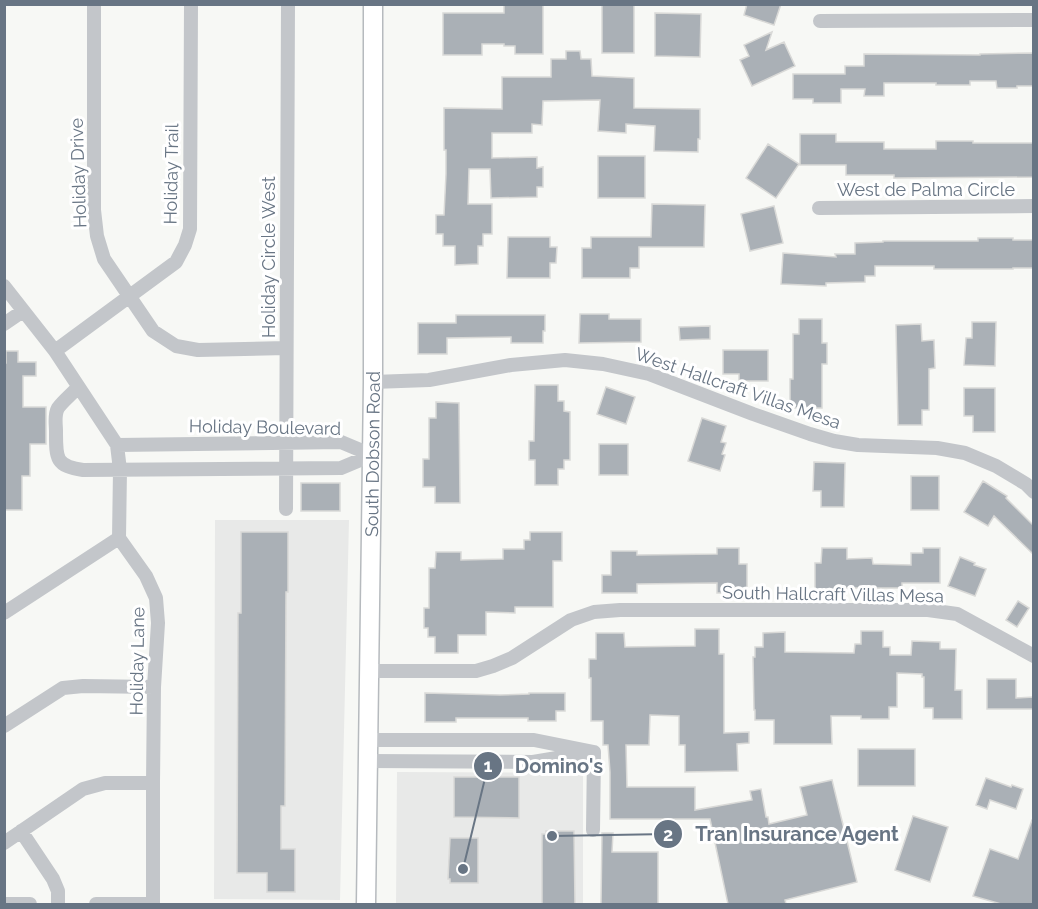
<svg xmlns="http://www.w3.org/2000/svg" width="1038" height="909" viewBox="0 0 1038 909" font-family="Raleway,sans-serif">
  <style>
    .built { fill: #e8e9e8 }
    .building { fill: #aab0b6; stroke: #d9d9d7; stroke-width: 1.5 }
    .lines { fill: none; stroke-linecap: round; stroke-linejoin: round }
    .major-casing { stroke: #b6babe; stroke-width: 21 }
    .minor { stroke: #c3c6ca; stroke-width: 14 }
    .major { stroke: #fff; stroke-width: 18 }
    .labels { text-anchor: middle; dominant-baseline: central; stroke-width: 6; stroke-linejoin: round; paint-order: stroke }
    .street-label { font-size: 18px; fill: #687584; stroke: #fff }
    .leader { fill: none; stroke: #687584; stroke-width: 2 }
    .callout-dot { fill: #687584; stroke: #fff; stroke-width: 2 }
    .mark-label { font-size: 18px; text-anchor: middle; font-weight: bold; fill: #fff }
    .callout-label { font-size: 20px; text-anchor: middle; font-weight: bold; fill: #687584; stroke: #fff; stroke-width: 6; stroke-linejoin: round; paint-order: stroke }
  </style>
  <rect width="100%" height="100%" fill="#f7f8f5"/>
  <path class="built" d="M215 520H349L340 900 214 899Z
    M397 772 583 773V904H396Z"/>
  <path class="building" d="M504 4H543V54H515V46H504V44H482V55H443V13H504Z
    M602 4H634V53H602Z
    M747 4H781L774 25 744 15Z
    M655 13 701 14 700 57 655 56Z
    M772 32 766 50 784 42 795 66 752 86 740 60 749 56 744 45Z
    M566 51H580L581 59H591L592 76 634 78V108L700 109V139H698V152L654 151 655 126 626 124V133L598 131 600 100 543 101 542 125 532 124V133H492V158L537 157V168L543 167V187H537V197L491 198 490 169H469L468 204H492V234H483V246H478V264L455 265V246H443V234H436V215H444L446 174V150H444V108L502 109V77H551V59H566Z
    M1034 53V86H1017V88H997L996 81H970V85H936V83H884V96H864L865 89H841V103H813V99H793V74H845V66H864V54L980 55V54Z
    M800 134H836V142H884V149H936V141H973V143H1034V177L894 178V175H846V165H800Z
    M768 144 799 164 776 198 746 178Z
    M598 156H645V198H598Z
    M652 204 705 205 704 247H639V268H630V278H582V248H591V237H651Z
    M774 206 783 243 750 251 741 214Z
    M508 237H550V247H557L556 263H550V278H507Z
    M978 238H1013V240H1034V268H1013V269H934V266H875V276H865V282L826 283V286L781 284 783 253 836 257 835 254H855V243L883 242V241H978Z
    M580 314H609V319H641V342L579 343Z
    M456 315H545V331H543V343H511V337L447 338V354H418V323H456Z
    M799 319H822V343H827V364H822V408H790V379H793V334H799Z
    M972 322H996L995 366 964 365 966 338H972Z
    M921 324 922 341 934 340 935 368 929 369V410H922V425H898L896 325Z
    M710 326V339L680 340 679 327Z
    M723 350H768V381H739V374H723Z
    M6 351H18V362H36V376H23V407H46V444H30V476H22V510H4V363H6Z
    M535 385H558V401H564V411L570 412V460H564V469H558V485H535V460H529V441H534Z
    M606 387 635 397 626 424 597 414Z
    M964 388H995V432H973V416H964Z
    M436 402 459 403 460 503H435V487H423V459H429V418H436Z
    M702 418 726 426 721 442 726 443 722 454 725 455 720 471 688 461Z
    M599 444H628V475H599Z
    M814 462 845 463 844 507H821V491H813Z
    M911 476H939V510H911Z
    M983 481 1007 496 1006 498 1034 526V555L994 516 988 526 964 512Z
    M301 483H340V511H301Z
    M241 532H288V592H286L285 806H281V849H295V892H267V873H237L238 613H241Z
    M530 532H562V561H553V607H515V613L486 612V635H458V653H435V637H428V628H424V608H429V568H435L436 552H461V560L503 559V549H524V540H530Z
    M717 548H739V564H747V593H717V583L637 584V593H602V575H611V551H637V555L717 554Z
    M822 548H847V559L872 558 873 564 911 565V553H923V548H940V583H902V588H847V592H815V563H821Z
    M960 557 975 563 974 565 986 569 975 596 948 586Z
    M1018 601 1029 608 1017 627 1006 620Z
    M695 629H719V654H724V733L749 732V743L737 744 738 771 685 772V745H679V716L650 715 649 745H626L627 787H695V810L752 800 750 791 761 789 766 817H768L769 824 807 815 800 787 832 780 857 882 785 900 786 904H728L710 819H610V772L608 745H603V721H591V678H589V659H596V633H624L625 647 695 646Z
    M861 631H883V647H890V655H911L912 641 940 642V649H956L955 690H962V719H933V708H924V677H922V674L897 673V707H889V719H861V716H831L832 744H774V720H755V710H754L753 657H755V647H763V633L785 632V652L854 653 855 644H861Z
    M987 679H1016V698L1034 697V709H987Z
    M425 693 500 695 529 694V693H565V711H556V721H528V718H456V722H425Z
    M858 749H915V786H858Z
    M454 777H519V818L454 817Z
    M986 778 1011 787 1012 785 1023 789 1016 809 990 800 987 809 976 805Z
    M913 816 948 827 930 882 895 870Z
    M1032 820H1034V904H1001L973 896 990 849 1018 859Z
    M546 831H574L575 904H542V834H546Z
    M602 833H613L612 852H658V904H601Z
    M450 838H478V883H450V879H448Z"/>
  <g class="lines">
    <defs>
      <g id="major">
        <path id="s1" d="M366 904 373 382V4"/>
      </g>
    </defs>
    <use href="#major" class="major-casing"/>
    <path class="minor" d="M94 4V210L97 236 104 259 153 331 176 346 198 350 286 348
      M820 21 1034 20
      M819 208 1034 206
      M4 286 55 351 117 445 120 470 119 538 146 576 156 598 158 623 154 687 153 783V904H96
      M4 324 23 311
      M55 351 176 262 185 245 190 229 191 4
      M373 382 429 380 511 365 565 360 603 364 649 374 753 414 810 434 834 441 858 445 937 448 965 453 996 466 1026 484 1034 492
      M78 387C72 394 63 401 58 408 54 415 56 424 56 431 56 458 55 466 83 470L341 468 372 455
      M117 445 341 442 372 455
      M286 509 288 4
      M4 613 119 538
      M368 671H476L493 666 512 658 571 620 594 612 620 610H928L957 614 1034 656
      M4 726 63 688 83 686 154 687
      M368 740H534L594 752
      M368 761 533 762 587 753
      M593 830 594 752
      M21 831 53 879 58 891V904
      M4 843 83 789 105 783H153
      M4 904H30"/>
    <use href="#major" class="major"/>
  </g>
  <g class="labels">
    <g class="street-label">
      <text transform="translate(78 173) rotate(-92)">Holiday Drive</text>
      <text transform="translate(171 174) rotate(-89)">Holiday Trail</text>
      <text x="926" y="189">West de Palma Circle</text>
      <text transform="translate(268 257) rotate(-90)">Holiday Circle West</text>
      <text transform="translate(738 388) rotate(19)">West Hallcraft Villas Mesa</text>
      <text transform="translate(265 427) rotate(1)">Holiday Boulevard</text>
      <text stroke="none"><textPath href="#s1" startOffset="450">South Dobson Road</textPath></text>
      <text transform="translate(833 594) rotate(1)">South Hallcraft Villas Mesa</text>
      <text transform="translate(137 661) rotate(-89)">Holiday Lane</text>
    </g>
  </g>
  <path class="leader" d="M463 869L488 766M552 836L668 834"/>
  <g class="callout-dot">
    <circle cx="463" cy="869" r="6"/>
    <circle cx="552" cy="836" r="6"/>
    <circle cx="488" cy="766" r="15"/>
    <circle cx="668" cy="834" r="15"/>
  </g>
  <g class="mark-label">
    <text x="488" y="772">1</text>
    <text x="668" y="841">2</text>
  </g>
  <g class="callout-label">
    <text x="559" y="773">Domino's</text>
    <text x="797" y="841">Tran Insurance Agent</text>
  </g>
  <rect width="1038" height="909" fill="none" stroke="#687584" stroke-width="12"/>
</svg>
